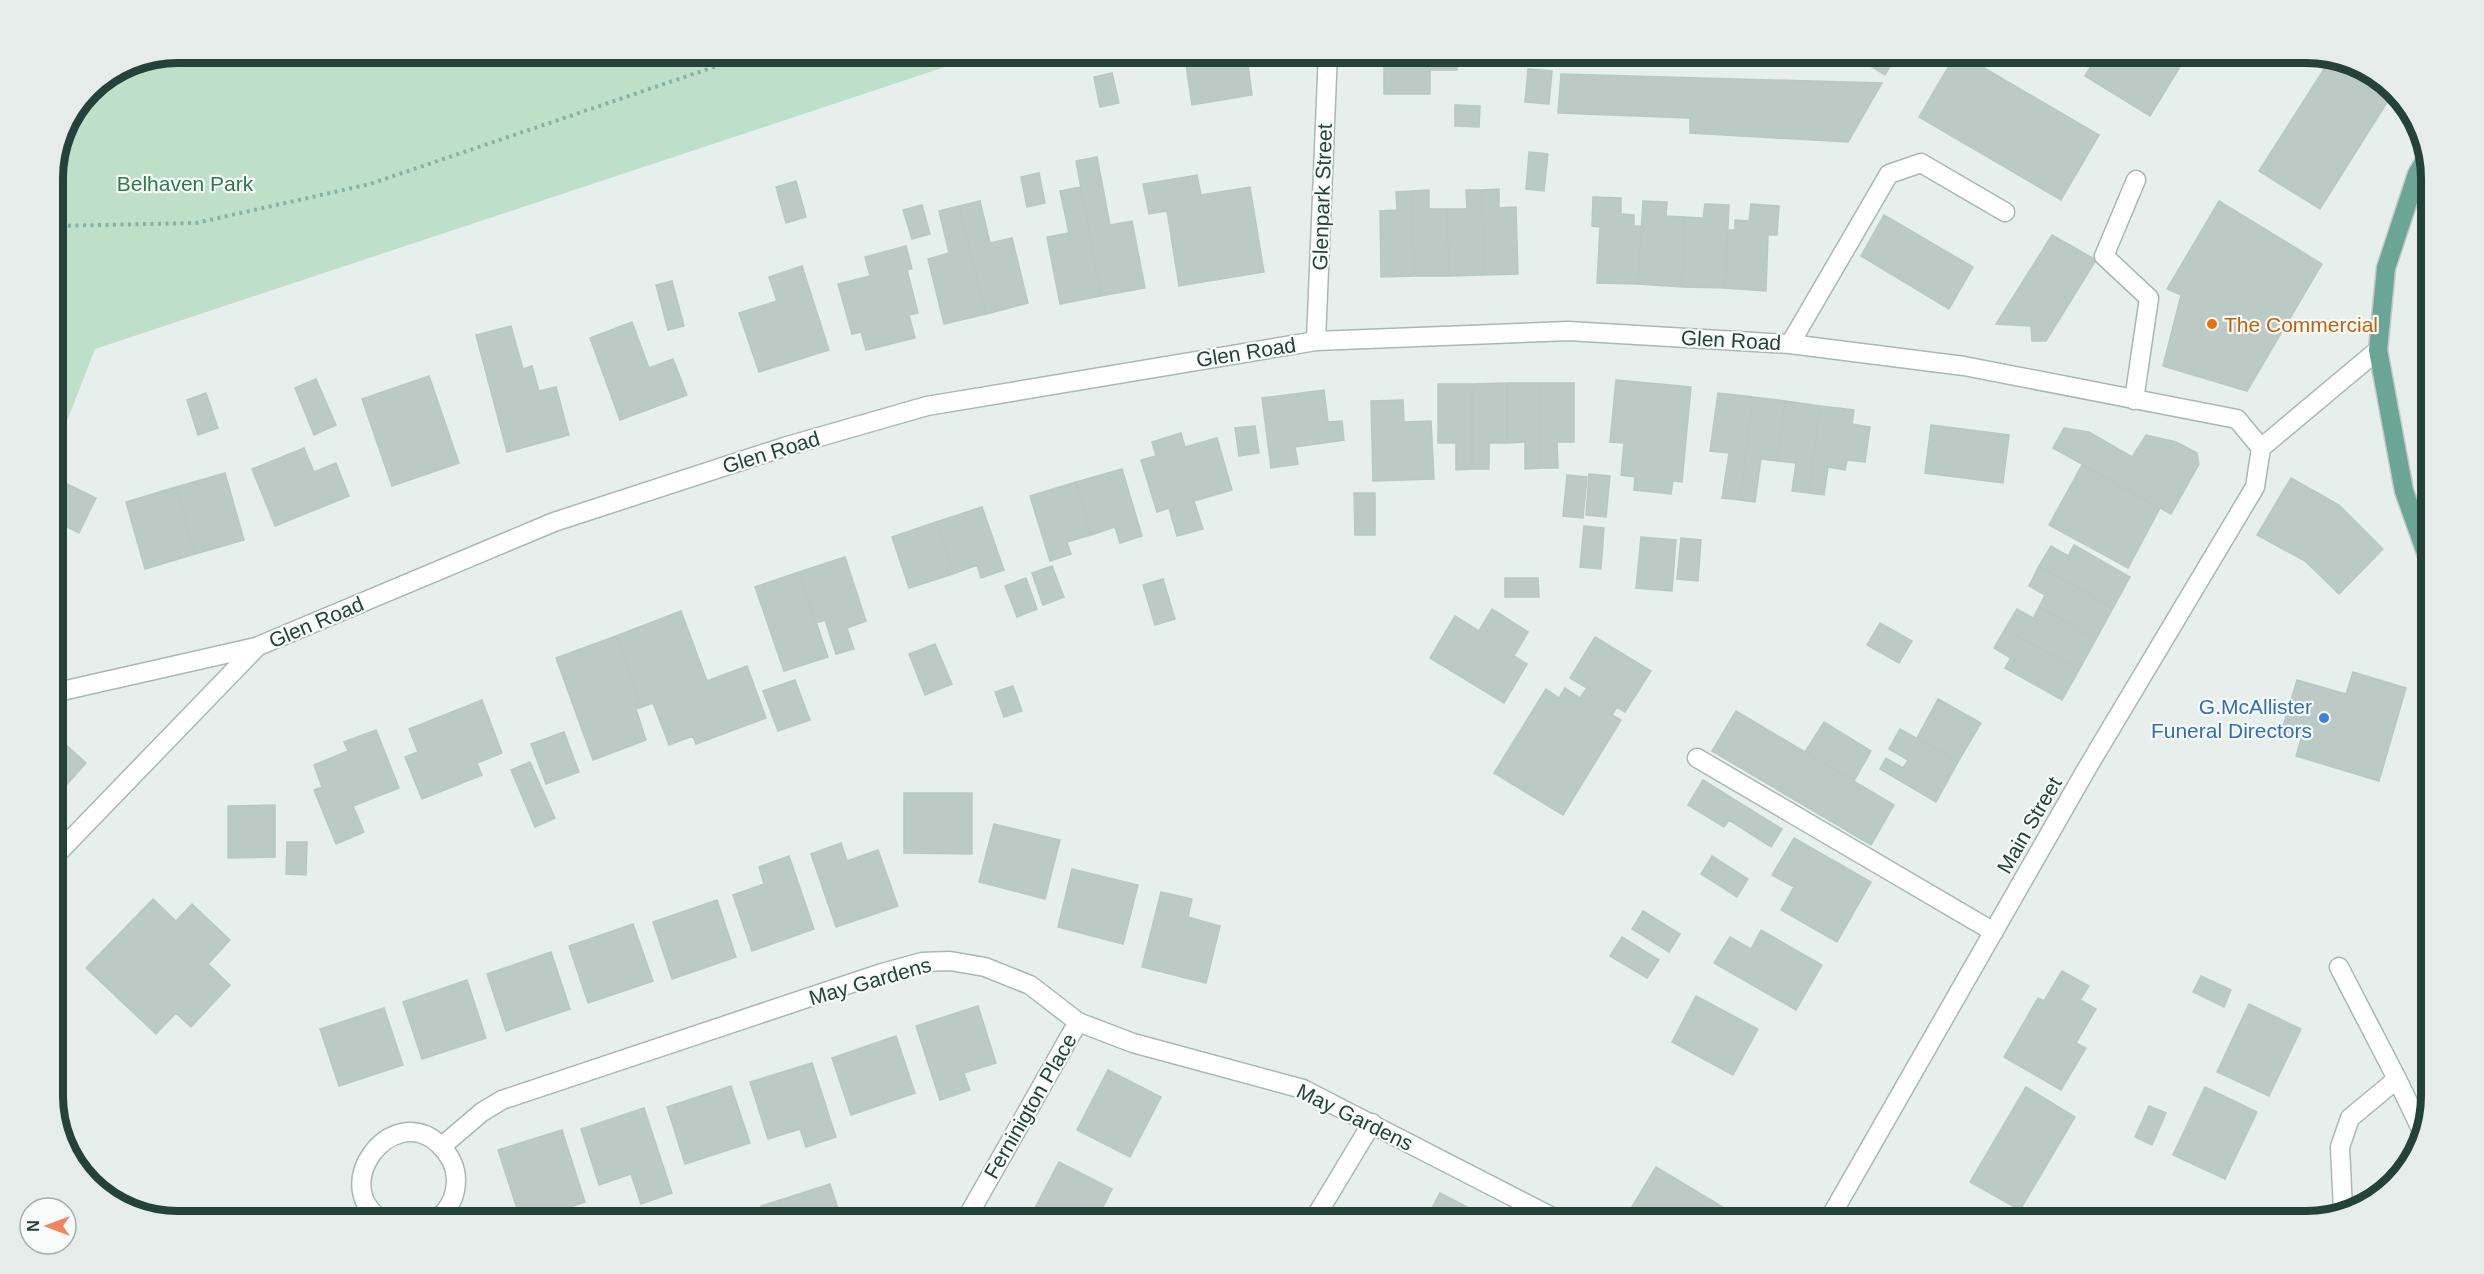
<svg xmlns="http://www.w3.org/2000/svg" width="2484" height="1274" viewBox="0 0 2484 1274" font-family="Helvetica,sans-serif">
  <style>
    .green { fill: #bfe0c8 }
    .building { fill: #bbcac4; stroke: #b8c9c2; stroke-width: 1.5 }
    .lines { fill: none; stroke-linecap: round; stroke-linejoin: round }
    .minor-casing { stroke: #a8b8b2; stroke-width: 21 }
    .major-casing { stroke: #c2cac8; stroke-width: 21 }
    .path { stroke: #86b3a5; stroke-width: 4; stroke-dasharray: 3 4.5; stroke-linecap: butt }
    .minor { stroke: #fff; stroke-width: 18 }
    .major { stroke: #6aa596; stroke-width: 18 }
    .food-dot { fill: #e8710a; stroke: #f7fbf9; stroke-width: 2 }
    .shop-dot { fill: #3f7fe0; stroke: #f7fbf9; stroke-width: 2 }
    .labels { text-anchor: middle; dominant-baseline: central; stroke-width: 4.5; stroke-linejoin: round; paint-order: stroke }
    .park-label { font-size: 21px; fill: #2d7a4b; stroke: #f7fbf9 }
    .street-label { font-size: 21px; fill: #24423a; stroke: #f7fbf9 }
    .food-label { font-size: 21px; fill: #c56008; stroke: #f7fbf9; text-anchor: start }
    .shop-label { font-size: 21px; fill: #366cbe; stroke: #f7fbf9; text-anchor: end }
    .rim { fill: none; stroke: #24423a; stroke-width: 8 }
  </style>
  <rect width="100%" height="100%" fill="#e6efeb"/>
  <path class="green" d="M178 52H987V53L95 349 53 457V170L65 123 89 89 130 62Z"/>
  <path class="building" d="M1184 52H1259V56L1247 58 1252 95 1192 105Z
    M1384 52H1457V70H1430V94H1384Z
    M1848 52H1898L1885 75Z
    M1957 52 2099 135 2061 200 1919 117Z
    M2099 52H2189L2150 116 2085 76Z
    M2331 58 2361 65 2393 93 2320 209 2259 171Z
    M1528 69 1552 71 1549 104 1525 102Z
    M1112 73 1119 103 1100 107 1094 77Z
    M1561 74 1882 83 1848 142 1690 133V118L1558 113Z
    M1455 105 1480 106 1479 127 1455 126Z
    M1529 152 1548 154 1544 191 1526 189Z
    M1097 157 1110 225 1132 221 1145 288 1101 296 1076 161Z
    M1039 173 1045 203 1027 207 1021 177Z
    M1197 175 1201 195 1250 187 1264 272 1179 286 1167 211 1149 214 1143 184Z
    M796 181 806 217 786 223 776 187Z
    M1081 187 1101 296 1060 304 1047 237 1069 233 1060 191Z
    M1499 189V208L1516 207 1518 274 1484 275 1482 190Z
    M1429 190V209H1447L1449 276H1414L1412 191Z
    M1466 190H1482L1484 275 1449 276 1447 209H1467Z
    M1412 191 1414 276 1381 277 1380 211 1397 210 1396 192Z
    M1593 197 1621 198V214L1634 215V226H1641L1638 284 1597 283 1600 227 1592 226Z
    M980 201 990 243 1012 238 1028 303 986 314 959 206Z
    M1643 201 1667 202 1666 216 1685 217 1682 287 1638 284Z
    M2219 201 2322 264 2247 391 2163 366 2181 295 2167 289Z
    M1705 204 1729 205 1725 288 1682 287 1685 217 1703 218Z
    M1751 204 1779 206 1777 235H1768L1766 291 1725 288 1727 230H1735V220L1749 221Z
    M922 205 930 234 912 239 903 210Z
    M959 206 986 314 944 324 928 259 949 253 939 211Z
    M1884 215 1973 267 1949 309 1861 256Z
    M2052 235 2096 260 2046 341H2032L2031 326 1996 324Z
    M906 246 912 269 907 270 918 313 909 315 915 338 866 350 861 332 852 334 838 284 870 276 865 257Z
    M802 266 829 350 759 372 739 313 777 301 769 277Z
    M2431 279V353L2424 354 2426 318Z
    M672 281 684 326 668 330 656 285Z
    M632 322 649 368 673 359 687 395 620 420 590 338Z
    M511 326 523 369 532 366 539 391 556 387 569 435 507 452 476 335Z
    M2431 353V416L2424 354Z
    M429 376 459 463 392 486 362 399Z
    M316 379 336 425 314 435 295 388Z
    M1616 380 1691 387 1682 482 1673 481 1671 494 1634 490 1635 477 1621 475 1624 443 1610 442Z
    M1507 383H1540L1541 468 1525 469V442L1507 443Z
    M1507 383V443H1489V469H1472V384Z
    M1540 383H1574V442H1557L1558 468H1541Z
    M1438 384H1472V469L1456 470V443H1438Z
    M1324 390 1328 422 1342 421 1344 440 1295 447 1298 464 1271 468 1262 398Z
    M206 393 218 428 198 435 187 400Z
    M1718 393 1753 397 1740 500 1722 498 1729 453 1710 451Z
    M1753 397 1785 401 1777 461 1761 459 1755 502 1740 500Z
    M1403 400 1404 422 1431 421 1434 479 1373 481 1371 401Z
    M1785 401 1820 406 1809 493 1792 491 1796 463 1777 461Z
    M1820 406 1854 410 1852 424 1870 427 1865 462 1847 460 1845 470 1828 467 1824 495 1809 493Z
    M1931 425 2009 435 2003 483 1925 473Z
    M1255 426 1259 453 1239 456 1235 428Z
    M2064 428 2089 432 2132 457 2146 435 2176 442 2197 453 2199 464 2171 514 2053 448Z
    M1181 433 1185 447 1217 438 1232 490 1194 501 1203 529 1177 536 1169 508 1157 512 1141 460 1156 456 1152 442Z
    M304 448 314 472 336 463 349 496 275 526 252 469Z
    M2082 465 2160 508 2128 568 2049 525Z
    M1122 469 1142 536 1120 543 1115 527 1091 535 1076 482Z
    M225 473 244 540 195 554 176 487Z
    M1589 474 1610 476 1606 517 1586 515Z
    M1567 475 1587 477 1583 518 1563 516Z
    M2291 478 2339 505 2383 549 2339 594 2305 561 2257 535Z
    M1076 482 1091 535 1067 542 1071 554 1050 561 1030 496Z
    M65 483 96 498 79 533 53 520V509Z
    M176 487 195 554 145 569 126 502Z
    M1354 493H1375V535H1355Z
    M982 507 1004 570 981 578 977 565 953 574 936 522Z
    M936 522 953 574 909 588 892 537Z
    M1584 526 1604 528 1601 569 1580 567Z
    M1641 537 1676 540 1672 591 1636 588Z
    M1681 538 1701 540 1698 581 1677 579Z
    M2074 545 2130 577 2113 608 2039 566 2051 546 2068 556Z
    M845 557 866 621 847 628 854 649 836 654 825 620 816 623 799 572Z
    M1052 566 1064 597 1043 605 1032 573Z
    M2039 566 2113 608 2096 639 2039 607 2045 595 2029 586Z
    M799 572 828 657 784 671 755 587Z
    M1026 578 1037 609 1017 617 1005 586Z
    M1505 578H1538L1539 597H1505Z
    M1163 579 1175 619 1155 625 1143 585Z
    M2039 607 2096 639 2079 670 2005 629 2017 609 2033 618Z
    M1492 609 1528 632 1514 656 1527 664 1504 703 1430 658 1455 616 1479 631Z
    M681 611 707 681 747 666 766 718 696 744 693 736 669 745 653 703 642 707 616 636Z
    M1880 623 1912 641 1899 663 1867 645Z
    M2005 629 2079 670 2062 700 2005 668 2011 658 1994 648Z
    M616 636 642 707 636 709 646 740 593 760 556 658Z
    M1595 637 1651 671 1625 712 1617 707 1612 715 1621 720 1563 815 1494 773 1546 689 1559 698 1565 688 1580 698 1587 688 1570 678Z
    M935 644 952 684 925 695 909 654Z
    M2353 672 2406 688 2379 781 2296 756 2302 736 2282 730 2297 680 2346 694Z
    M795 680 810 720 778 731 763 691Z
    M1013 686 1022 711 1004 717 995 692Z
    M1938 699 1981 723 1958 762 1917 738Z
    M482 700 502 753 477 763 482 775 422 799 405 757 418 752 409 729Z
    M1736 711 1894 805 1871 845 1712 751Z
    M1824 722 1871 751 1854 781 1805 752Z
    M1900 729 1958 762 1936 802 1880 769 1886 758 1903 768 1908 760 1889 749Z
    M376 730 399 788 353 806 364 832 336 844 314 790 322 787 314 765 348 751 344 742Z
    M564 732 579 772 546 784 531 744Z
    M53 733 86 763 53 800Z
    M530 762 555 818 535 827 511 770Z
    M1703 780 1782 829 1771 847 1729 820 1724 827 1688 805Z
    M904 793H972V854L904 853Z
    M275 805V857L228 858V806Z
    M994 824 1060 840 1045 899 979 882Z
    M1794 838 1871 882 1837 942 1781 910 1794 887 1772 875Z
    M287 842H307L306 875 286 874Z
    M841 843 847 861 878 850 898 906 836 927 811 854Z
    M789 856 814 929 752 951 733 895 764 884 759 867Z
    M1712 856 1748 879 1737 897 1701 874Z
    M1072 869 1138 885 1123 944 1058 927Z
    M1161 892 1192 899 1188 917 1220 926 1206 983 1142 967Z
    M153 899 176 921 192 904 230 940 208 964 230 985 191 1027 176 1013 156 1034 86 968Z
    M717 900 736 957 672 979 653 922Z
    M1643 911 1680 934 1669 952 1632 929Z
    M633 924 653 981 588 1003 569 946Z
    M1761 930 1822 965 1796 1010 1714 963 1730 937 1751 949Z
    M1622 937 1659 960 1647 978 1610 956Z
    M551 952 570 1009 506 1031 487 974Z
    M2062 971 2089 986 2080 1000 2096 1009 2076 1043 2086 1048 2061 1090 2004 1057 2038 998 2044 1001Z
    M2201 976 2231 990 2224 1007 2193 992Z
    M467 980 486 1038 422 1059 403 1002Z
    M1696 996 1758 1029 1733 1075 1672 1042Z
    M2249 1004 2301 1029 2269 1096 2217 1072Z
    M978 1006 996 1063 964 1073 970 1090 940 1100 916 1026Z
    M384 1008 403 1065 339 1086 320 1029Z
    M896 1036 915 1093 851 1115 832 1058Z
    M812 1063 836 1137 806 1147 800 1129 768 1139 750 1082Z
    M1108 1070 1161 1097 1130 1157 1077 1130Z
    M731 1086 750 1143 685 1164 667 1107Z
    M2026 1087 2075 1117 2020 1210 1970 1182Z
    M2205 1087 2257 1112 2225 1179 2173 1155Z
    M2149 1106 2166 1113 2152 1145 2135 1137Z
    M644 1108 672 1193 641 1204 631 1174 599 1185 581 1129Z
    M562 1130 585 1202 567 1208 572 1221H521L498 1150Z
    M1059 1162 1112 1189 1096 1221H1028Z
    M1656 1167 1746 1221H1664L1654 1216 1649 1221 1630 1210Z
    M830 1184 842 1221H766L761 1206Z
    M1440 1193 1494 1221H1425Z"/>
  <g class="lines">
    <defs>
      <path id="minor" d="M1316 341 1328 52
        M1790 344 1889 174 1921 163 2005 212
        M2134 400 2149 298 2104 256 2136 180
        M2261 448 2378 350
        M53 693 256 647 554 522 784 447 927 406 1316 341 1568 331 1790 344 1964 366 2237 419 2261 448
        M1697 758 1994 932
        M53 858 256 648
        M2339 967 2397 1079 2350 1118 2340 1147 2343 1210
        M2397 1079 2423 1133
        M441 1147 482 1112 502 1100 882 973 922 962 950 961 985 967 1030 985 1078 1022 1133 1043 1303 1089 1560 1221
        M385 1221C326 1190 390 1100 439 1144 449 1154 456 1165 456 1180 456 1197 448 1213 433 1221
        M965 1221 1078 1022
        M1313 1221 1372 1123
        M1828 1221 2086 770 2255 487 2261 448"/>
      <path id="major" d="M2427 157 2417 174 2386 268 2378 350 2404 491 2431 567"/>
    </defs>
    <use href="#minor" class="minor-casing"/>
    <use href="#major" class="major-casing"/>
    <path class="path" d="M53 226 196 223 370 184 758 52"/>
    <use href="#minor" class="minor"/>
    <use href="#major" class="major"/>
  </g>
  <circle class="food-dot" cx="2212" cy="324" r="6"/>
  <circle class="shop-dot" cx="2324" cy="718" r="6"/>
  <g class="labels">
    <g class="park-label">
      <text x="185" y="183">Belhaven Park</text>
    </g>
    <g class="street-label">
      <text transform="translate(1322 197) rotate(-88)">Glenpark Street</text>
      <text transform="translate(1731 340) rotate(3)">Glen Road</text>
      <text transform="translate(1246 352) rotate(-9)">Glen Road</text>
      <text transform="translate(771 452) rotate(-17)">Glen Road</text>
      <text transform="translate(316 622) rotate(-23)">Glen Road</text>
      <text transform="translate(2029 825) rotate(-60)">Main Street</text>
      <text transform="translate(870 981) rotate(-16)">May Gardens</text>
      <text transform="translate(1030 1106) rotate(-60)">Ferninigton Place</text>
      <text transform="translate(1355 1117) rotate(26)">May Gardens</text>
    </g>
    <g class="food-label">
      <text x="2224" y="324">The Commercial</text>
    </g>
    <g class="shop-label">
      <text x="2312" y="706">G.McAllister<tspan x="2312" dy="24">Funeral Directors</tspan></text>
    </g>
  </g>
  <path d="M0 0H2484V1274H0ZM178 63H2306A115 115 0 0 1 2421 178V1096A115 115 0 0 1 2306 1211H178A115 115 0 0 1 63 1096V178A115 115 0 0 1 178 63Z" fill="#e6ecea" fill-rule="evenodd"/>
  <path class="rim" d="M178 63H2306A115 115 0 0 1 2421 178V1096A115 115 0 0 1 2306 1211H178A115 115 0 0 1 63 1096V178A115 115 0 0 1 178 63Z"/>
  <g transform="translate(48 1226) rotate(270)"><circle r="28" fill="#f7fbf9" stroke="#a3b1ad" stroke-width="1.5"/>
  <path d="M0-4.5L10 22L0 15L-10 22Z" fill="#f4845f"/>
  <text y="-9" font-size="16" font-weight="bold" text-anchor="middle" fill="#24423a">N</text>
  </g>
</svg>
